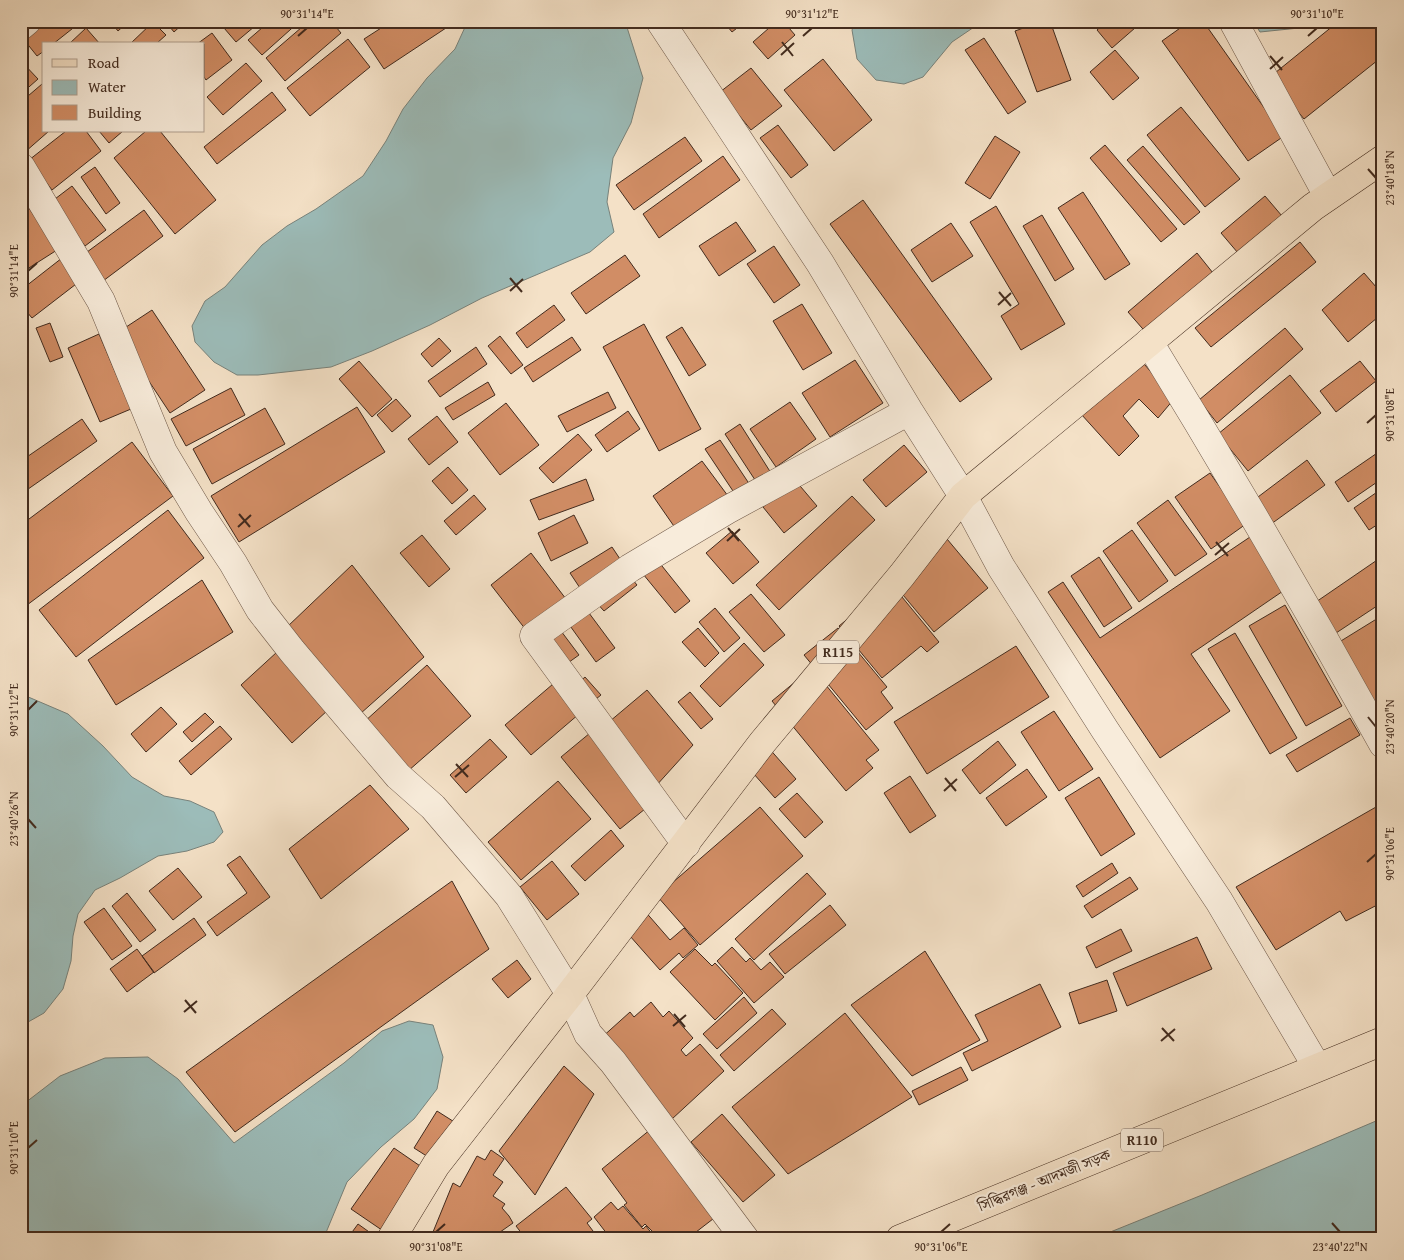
<svg xmlns="http://www.w3.org/2000/svg" width="1404" height="1260" viewBox="0 0 1404 1260" font-family="'Gentium Book Plus','Noto Serif Bengali',serif">
  <style>
    .water { fill: #9cbcb9; stroke: #78827b }
    .building { fill: #d18d65; stroke: #422b1e }
    .lines { fill: none; stroke-linecap: round; stroke-linejoin: round }
    .minor-casing { stroke: #6e5848; stroke-width: 29 }
    .major-casing { stroke: #422b1e; stroke-width: 29 }
    .minor { stroke: #f8ecdb; stroke-width: 28 }
    .major { stroke: #f4e1c7; stroke-width: 28 }
    .ticks { fill: none; stroke: #422b1e; stroke-width: 2 }
    .labels { text-anchor: middle; dominant-baseline: central; stroke-width: 4.5; stroke-linejoin: round; paint-order: stroke }
    .shield { fill: #f8ecdb; stroke: #796557; stroke-width: 1 }
    .shield-label { font-size: 14px; font-weight: bold; fill: #422b1e }
    .street-label { font-size: 15px; fill: #422b1e; stroke: #f8ecdb }
    .neatline { fill: none; stroke: #422b1e; stroke-width: 2 }
    .ticks-label { font-size: 12px; text-anchor: middle; fill: #422b1e }
  </style>
  <rect width="100%" height="100%" fill="#f4e1c7"/>
  <filter id="stains"><feTurbulence type="fractalNoise" baseFrequency=".004" numOctaves="4"/><feColorMatrix values="0 0 0 0 .2 0 0 0 0 .09 0 0 0 0 .02 0 0 0 .5 -.17"/></filter>
  <radialGradient id="worn" r=".72"><stop offset=".6" stop-color="#630" stop-opacity="0"/><stop offset="1" stop-color="#630" stop-opacity=".3"/></radialGradient>
  <path class="water" d="M466 21H625L643 78 631 123 613 158 607 202 614 232 590 252 482 298 430 325 372 351 331 367 258 375H237L214 362 195 342 192 326 205 301 225 287 262 245 287 226 316 209 363 176 386 141 403 109 427 78 455 49 466 25Z
    M856 21H983L952 42 923 77 904 84 876 80 857 59 852 30Z
    M1253 21H1306L1299 28 1260 32Z
    M26 696 68 714 103 746 132 777 164 796 190 801 214 812 223 832 214 842 187 851 158 856 120 878 95 890 78 914 73 936 71 961 63 989 44 1013 21 1026V697Z
    M409 1021 433 1025 443 1057 437 1089 414 1119 381 1147 347 1182 325 1235 322 1239H21V1106L60 1076 105 1058 148 1057 178 1079 234 1143 344 1063 382 1031Z
    M1383 1118V1239H1093L1202 1195Z"/>
  <path class="building" d="M40 21H82L53 44H44V51L37 56 21 36Z
    M110 21H129L118 31Z
    M165 21H186L174 32Z
    M218 21H261L236 42Z
    M270 21H300L262 55 248 40Z
    M309 21H331L341 33 285 81 266 58Z
    M392 21H446L449 26 384 69 364 39Z
    M723 21H746L732 32Z
    M777 21H783L795 35 768 59 753 42Z
    M1043 21H1050L1071 80 1037 92 1015 31Z
    M1107 21H1143L1112 48 1097 30Z
    M1190 21H1203L1284 136 1248 161 1162 41Z
    M1339 21H1383V56L1304 119 1270 77Z
    M153 22 166 35 156 44H130Z
    M86 28 100 44H69Z
    M212 33 232 60 206 80 204 77V44H197Z
    M984 38 1026 102 1008 114 965 50Z
    M348 39 370 67 310 116 287 88Z
    M1115 50 1139 78 1113 100 1090 72Z
    M823 59 872 120 834 151 784 90Z
    M21 61 38 79 21 94Z
    M246 63 262 81 223 115 207 97Z
    M751 68 782 106 751 130 720 92Z
    M42 84 44 86V131H49L25 152 21 148V102Z
    M272 92 286 110 217 164 204 147Z
    M1181 107 1240 179 1205 207 1147 135Z
    M778 125 808 165 791 178 760 138Z
    M66 131H86L101 151 52 190 29 160Z
    M99 131H123L109 143Z
    M146 131H160L216 200 175 234 114 158Z
    M995 136 1020 152 990 199 965 183Z
    M685 137 702 161 634 210 616 185Z
    M1105 145 1177 229 1161 242 1090 158Z
    M1143 146 1200 212 1184 225 1127 160Z
    M723 156 740 180 659 238 643 214Z
    M95 167 120 203 106 214 81 177Z
    M72 186 106 230 85 246 51 202Z
    M1083 192 1130 264 1105 280 1058 208Z
    M21 196 57 250 21 273Z
    M1265 196 1282 216 1238 253 1221 233Z
    M863 200 992 379 960 402 830 224Z
    M996 206 1065 324 1021 350 1001 316 1019 304 970 222Z
    M144 210 163 236 103 281 83 255Z
    M1042 215 1074 269 1055 281 1023 226Z
    M736 222 756 251 719 276 699 246Z
    M951 223 973 256 932 282 911 250Z
    M1300 242 1316 262 1211 347 1195 328Z
    M774 246 800 285 774 303 747 264Z
    M1197 253 1217 278 1149 336 1128 312Z
    M625 255 640 276 586 314 571 293Z
    M62 258 80 281 32 318 21 305V290Z
    M1364 273 1383 295V313L1348 342 1322 310Z
    M802 304 832 353 803 370 773 321Z
    M554 305 565 320 527 348 516 333Z
    M152 310 205 390 170 413 117 333Z
    M50 323 63 357 50 362 36 328Z
    M644 324 701 429 659 451 603 347Z
    M682 327 706 365 689 376 666 337Z
    M1285 328 1303 349 1217 423 1199 400Z
    M99 334 131 409 100 422 68 348Z
    M500 336 523 365 511 374 488 346Z
    M572 337 581 350 533 382 524 368Z
    M439 338 451 351 432 367 421 354Z
    M476 347 487 364 440 397 428 381Z
    M1139 358 1174 399 1158 418 1139 399 1123 416 1139 436 1119 456 1081 414Z
    M855 360 883 403 830 437 802 393Z
    M359 361 392 399 372 417 339 379Z
    M1360 361 1376 381 1336 412 1320 391Z
    M1290 375 1321 413 1248 471 1218 434Z
    M488 382 495 395 453 420 445 408Z
    M231 388 245 415 186 446 171 419Z
    M608 392 616 408 567 432 558 416Z
    M396 399 411 416 392 432 377 415Z
    M790 402 816 439 776 467 750 429Z
    M506 403 539 445 500 475 468 433Z
    M357 407 385 452 239 542 211 496Z
    M265 408 285 444 212 484 193 449Z
    M628 411 640 429 607 452 595 435Z
    M437 416 458 442 429 465 408 439Z
    M82 419 97 441 21 494V461Z
    M740 424 771 473 757 483 725 434Z
    M578 434 592 450 553 483 539 468Z
    M720 440 750 485 735 494 705 449Z
    M132 442 173 496 27 605 21 597V525Z
    M904 445 927 472 886 507 863 480Z
    M1383 449V478L1348 502 1335 482Z
    M1307 460 1325 485 1267 527 1250 503Z
    M702 461 728 496 678 532 653 496Z
    M448 467 468 490 452 504 432 481Z
    M1210 473 1246 524 1211 549 1175 497Z
    M586 479 594 500 539 520 530 500Z
    M795 480 817 506 784 533 763 507Z
    M1383 488V521L1369 530 1354 508Z
    M474 495 486 509 456 535 444 521Z
    M852 496 875 520 779 610 756 585Z
    M1168 500 1207 554 1175 576 1137 523Z
    M168 510 204 558 76 657 39 610Z
    M574 515 588 543 551 561 538 533Z
    M1132 530 1168 581 1139 602 1103 551Z
    M732 531 759 562 733 584 706 553Z
    M942 533 988 588 934 632 888 577Z
    M422 535 450 569 429 587 400 553Z
    M1250 537 1286 589 1191 654 1230 711 1160 758 1048 592 1063 582 1100 638Z
    M612 547 624 565 582 591 570 573Z
    M531 553 566 599 526 630 491 585Z
    M1383 556V602L1333 635 1313 604Z
    M1099 557 1132 608 1104 627 1071 576Z
    M658 561 690 601 675 613 643 574Z
    M352 565 424 657 360 714 287 627Z
    M628 574 637 585 604 611 595 601Z
    M202 580 233 632 116 705 88 660Z
    M751 594 785 635 764 652 729 612Z
    M878 594 889 608 902 597 939 642 927 652 921 646 882 678 839 626Z
    M1285 605 1342 706 1306 726 1249 626Z
    M715 608 740 638 724 652 699 622Z
    M586 609 615 648 596 662 568 623Z
    M1383 615V709L1377 712 1336 644Z
    M698 628 719 653 705 667 682 642Z
    M838 628 887 687 881 692 893 708 866 730 804 655Z
    M561 631 579 655 565 665 547 641Z
    M1235 633 1297 738 1270 754 1208 649Z
    M744 643 764 665 720 707 700 686Z
    M1016 646 1049 697 927 774 894 722Z
    M277 652 328 710 292 743 241 685Z
    M427 665 471 716 408 771 364 722Z
    M812 668 879 750 866 760 873 768 846 791 772 701Z
    M585 677 601 695 591 703 576 685Z
    M553 684 579 714 531 755 505 725Z
    M647 690 693 745 655 787 603 727Z
    M690 692 713 719 701 729 678 702Z
    M161 707 177 724 146 752 131 734Z
    M1054 711 1093 769 1059 791 1021 732Z
    M205 713 214 722 192 742 183 732Z
    M1350 718 1360 735 1297 772 1286 755Z
    M220 726 232 739 191 775 179 761Z
    M590 733 650 805 620 829 561 757Z
    M490 739 507 757 466 793 450 775Z
    M998 741 1016 765 980 794 962 770Z
    M767 746 796 779 775 798 746 765Z
    M1027 769 1047 797 1006 826 986 798Z
    M910 776 936 816 910 833 884 793Z
    M1099 777 1135 834 1101 856 1065 798Z
    M558 781 591 819 521 880 488 842Z
    M370 785 409 829 321 899 289 849Z
    M797 793 823 822 805 838 779 809Z
    M1383 803V902L1346 921 1340 911 1276 950 1236 887Z
    M760 807 803 856 700 945 657 896Z
    M611 830 624 846 585 881 571 866Z
    M240 856 270 897 217 936 207 922 247 893 227 865Z
    M552 861 579 894 547 920 520 887Z
    M1112 863 1118 873 1083 897 1076 886Z
    M178 868 202 897 173 920 149 891Z
    M807 873 826 894 754 960 735 939Z
    M1130 877 1138 889 1092 918 1084 906Z
    M452 881 489 949 235 1132 186 1072Z
    M127 893 156 930 140 942 112 906Z
    M830 905 846 925 785 974 769 954Z
    M104 908 132 946 112 960 84 922Z
    M643 909 670 940 684 928 698 945 683 958 679 953 660 970 622 927Z
    M194 918 206 935 154 973 142 956Z
    M1121 929 1132 951 1096 968 1086 947Z
    M1197 937 1212 969 1127 1006 1113 973Z
    M732 947 746 962 750 958 761 970 770 962 784 977 754 1003 717 961Z
    M137 949 154 972 127 992 110 969Z
    M695 949 712 966 715 963 743 993 715 1020 670 972Z
    M925 951 980 1040 912 1076 851 1005Z
    M517 960 531 979 508 998 492 979Z
    M1107 980 1117 1011 1079 1024 1069 993Z
    M1040 984 1061 1027 972 1071 963 1053 988 1041 975 1015Z
    M744 997 757 1013 717 1049 703 1034Z
    M651 1002 663 1017 669 1011 693 1038 681 1050 686 1056 700 1044 724 1071 672 1119 600 1039 630 1012 634 1017Z
    M772 1009 786 1024 734 1071 720 1055Z
    M845 1013 912 1097 788 1174 732 1107Z
    M564 1066 594 1094 535 1195 499 1151Z
    M961 1067 968 1080 919 1105 912 1091Z
    M437 1111 467 1130 444 1167 414 1148Z
    M722 1114 775 1175 743 1202 691 1142Z
    M651 1129 722 1212 687 1239H660L645 1224 642 1227 624 1205 627 1203 602 1169Z
    M394 1148 439 1179 395 1239 351 1209Z
    M491 1150 504 1159 493 1175 503 1182 493 1196 505 1204 502 1208 509 1216 513 1223 493 1237 496 1239H429L433 1232 453 1183 460 1187 477 1156 485 1160Z
    M566 1187 592 1219 587 1223 599 1239H526L516 1226Z
    M611 1202 618 1210 623 1206 643 1229 646 1226 656 1239H611L594 1217Z
    M358 1224 379 1239H347Z"/>
  <g class="lines">
    <defs>
      <path id="minor" d="M660 21 820 263 909 411 963 496 1001 567 1105 730 1219 901 1317 1067
        M1233 21 1328 196
        M21 26 27 21
        M21 167 101 301 163 452 199 512 233 563 260 610 292 651 398 776 433 807 509 896 570 994 588 1034 613 1062 745 1239
        M1149 342C1230 474 1308 608 1383 744
        M686 844 534 636 630 568 727 510 909 411"/>
      <path id="major" d="M391 1239 436 1165 570 994 762 743 902 575 963 496 1313 207 1383 159
        M900 1239 1383 1041"/>
    </defs>
    <use href="#minor" class="minor-casing"/>
    <use href="#major" class="major-casing"/>
    <use href="#minor" class="minor"/>
    <use href="#major" class="major"/>
  </g>
  <path class="ticks" d="M298 36 307 28M803 36 812 28M1308 36 1317 28M782 42 793 56M781 55 794 43M1270 56 1282 70M1270 69 1283 57M1368 169 1376 178M28 271 37 263M510 278 522 292M510 291 523 279M999 292 1011 306M998 305 1011 293M1367 423 1376 415M239 514 250 527M238 527 251 515M728 528 739 541M727 541 740 529M1216 542 1228 556M1215 555 1229 543M28 710 37 701M1368 717 1376 727M456 764 468 777M455 777 469 765M945 778 956 791M944 791 957 779M28 819 36 828M1367 862 1376 854M185 1000 196 1013M184 1012 197 1001M674 1014 685 1027M673 1026 686 1015M1162 1028 1174 1041M1161 1041 1175 1029M28 1148 37 1140M1332 1223 1340 1232M436 1232 445 1224M941 1232 950 1224"/>
  <g class="labels">
    <g class="shield">
      <rect x="817" y="640.5" width="42" height="23" rx="4"/>
      <rect x="1121" y="1128.5" width="42" height="23" rx="4"/>
    </g>
    <g class="shield-label">
      <text x="838" y="652">R115</text>
      <text x="1142" y="1140">R110</text>
    </g>
    <g class="street-label">
      <text transform="translate(1044 1180) rotate(-22)">সিদ্ধিরগঞ্জ - আদমজী সড়ক</text>
    </g>
  </g>
  <rect width="1404" height="1260" fill="none" stroke="#f4e1c7" stroke-width="55"/>
  <rect x="42" y="42" width="162" height="90" fill="#f8ecdb" stroke="#af9f8f"/>
  <rect x="52" y="59" width="25" height="8" fill="#f4e1c7" stroke="#af9f8f"/>
  <text x="88" y="68" font-size="15" fill="#422b1e">Road</text>
  <rect x="52" y="80" width="25" height="15" fill="#9cbcb9" stroke="#af9f8f"/>
  <text x="88" y="92" font-size="15" fill="#422b1e">Water</text>
  <rect x="52" y="105" width="25" height="15" fill="#d18d65" stroke="#af9f8f"/>
  <text x="88" y="118" font-size="15" fill="#422b1e">Building</text>
  <rect x="28" y="28" width="1348" height="1204" class="neatline"/>
  <g class="ticks-label">
    <text x="307" y="18">90°31'14"E</text>
    <text x="812" y="18">90°31'12"E</text>
    <text x="1317" y="18">90°31'10"E</text>
    <text transform="translate(1390 178) rotate(-90)" y="4">23°40'18"N</text>
    <text transform="translate(14 271) rotate(-90)" y="4">90°31'14"E</text>
    <text transform="translate(1390 415) rotate(-90)" y="4">90°31'08"E</text>
    <text transform="translate(14 710) rotate(-90)" y="4">90°31'12"E</text>
    <text transform="translate(1390 727) rotate(-90)" y="4">23°40'20"N</text>
    <text transform="translate(14 819) rotate(-90)" y="4">23°40'26"N</text>
    <text transform="translate(1390 854) rotate(-90)" y="4">90°31'06"E</text>
    <text transform="translate(14 1148) rotate(-90)" y="4">90°31'10"E</text>
    <text x="436" y="1251">90°31'08"E</text>
    <text x="941" y="1251">90°31'06"E</text>
    <text x="1340" y="1251">23°40'22"N</text>
  </g>
  <rect width="100%" height="100%" filter="url(#stains)"/>
  <rect width="100%" height="100%" fill="url(#worn)"/>
</svg>
